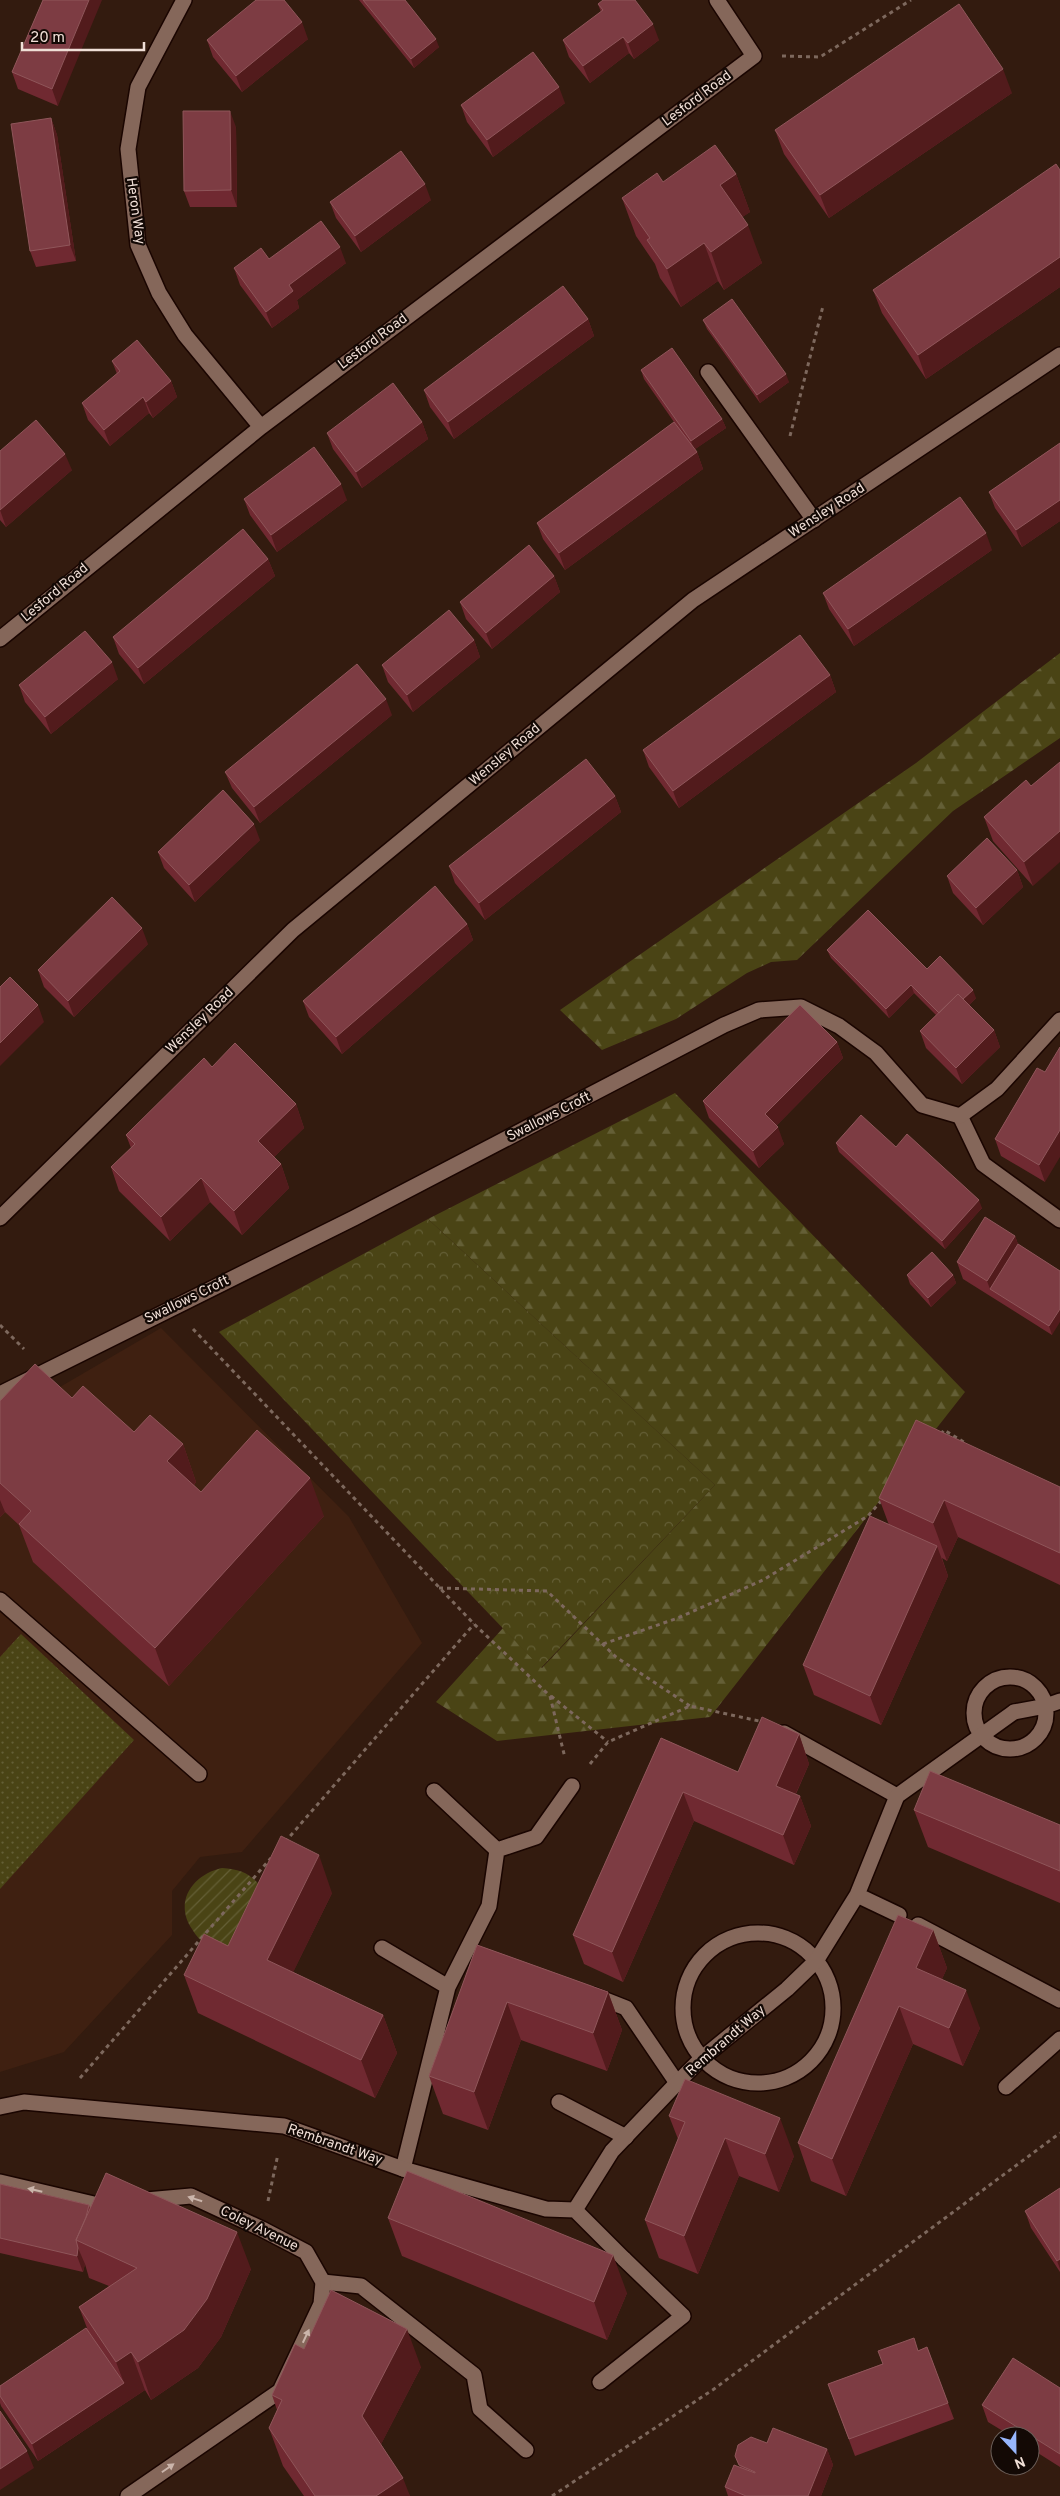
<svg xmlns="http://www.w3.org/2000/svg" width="1060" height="2496" viewBox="0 0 1060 2496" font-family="Overpass,sans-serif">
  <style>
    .built { fill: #3f2011 }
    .grass { fill: url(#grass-dots) }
    .forest { fill: url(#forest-firs) }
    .park { fill: url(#park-crowns) }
    .garden { fill: url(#garden-furrows) }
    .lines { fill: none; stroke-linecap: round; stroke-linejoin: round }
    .service-casing { stroke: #1a0500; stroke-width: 18 }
    .minor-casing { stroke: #1a0500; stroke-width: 18 }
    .path { stroke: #7d685d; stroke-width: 3; stroke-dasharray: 4 4; stroke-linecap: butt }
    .service { stroke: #85675a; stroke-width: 15 }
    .minor { stroke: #85675a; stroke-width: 15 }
    .wall { fill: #702931 }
    .shaded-wall { fill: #521b1c }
    .building { fill: #7d3c43; stroke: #8f565a }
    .oneway { fill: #cbb5ab }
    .labels { text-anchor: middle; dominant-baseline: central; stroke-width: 4.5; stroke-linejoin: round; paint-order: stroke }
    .street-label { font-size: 14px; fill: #f0dfd7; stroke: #130905 }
  </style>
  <defs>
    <pattern id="grass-dots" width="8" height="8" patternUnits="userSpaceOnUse" patternTransform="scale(1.25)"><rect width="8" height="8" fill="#4a4415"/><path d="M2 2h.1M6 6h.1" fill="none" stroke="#645f36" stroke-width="1.8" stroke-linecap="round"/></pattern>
    <pattern id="forest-firs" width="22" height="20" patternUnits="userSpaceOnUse" patternTransform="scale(1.25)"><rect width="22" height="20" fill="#4a4415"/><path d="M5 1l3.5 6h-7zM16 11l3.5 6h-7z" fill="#645f36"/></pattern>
    <pattern id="park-crowns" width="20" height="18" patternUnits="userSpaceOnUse" patternTransform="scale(1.25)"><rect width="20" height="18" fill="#4a4415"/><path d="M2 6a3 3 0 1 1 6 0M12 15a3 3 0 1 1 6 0" fill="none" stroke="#645f36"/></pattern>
    <pattern id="garden-furrows" width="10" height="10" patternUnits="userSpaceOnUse" patternTransform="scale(1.25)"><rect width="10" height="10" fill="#4a4415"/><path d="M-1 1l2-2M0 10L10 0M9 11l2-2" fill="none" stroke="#645f36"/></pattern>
  </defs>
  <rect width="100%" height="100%" fill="#331b0f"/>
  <path class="built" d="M161 1328 349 1517 422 1643 242 1852 200 1857 172 1891V1935L64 2052 0 2072V1422Z"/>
  <path class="grass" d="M21 1634 134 1740 0 1889V1657Z"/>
  <path class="forest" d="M1060 653V738L953 811 797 960 771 962 747 973 676 1019 602 1050 560 1010 916 763Z
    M675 1093 965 1392 710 1717 497 1741 436 1702 503 1628 542 1668 715 1485 428 1219Z"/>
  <path class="park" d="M428 1219 715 1485 541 1668 219 1332Z"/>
  <path class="garden" d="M222 1868C242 1869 253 1875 264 1891L236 1948C228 1947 217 1948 209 1945 201 1942 196 1936 192 1929 173 1901 194 1874 222 1868Z"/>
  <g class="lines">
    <defs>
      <path id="service" d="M708 372 814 520
        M960 1116 983 1164 1060 1220
        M0 1600 199 1774
        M974 1713a36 36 0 1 1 72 0a36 36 0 1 1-72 0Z
        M1014 1712 1046 1706 1060 1701
        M784 1733 897 1796
        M434 1791 497 1850
        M918 1925 1060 2000
        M683 2008a75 75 0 1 1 150 0a75 75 0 1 1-150 0Z
        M382 1948 448 1987
        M593 1995 626 2008 677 2083
        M1006 2087 1060 2039
        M559 2102 626 2137
        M403 2169 448 1987 489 1906 497 1850 536 1837 572 1786
        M323 2282 361 2286 474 2375 480 2409 526 2450
        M600 2382 683 2316 624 2259"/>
      <path id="minor" d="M184 0 138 87 128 149 138 245 159 293 185 335 261 427
        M0 639 261 427 754 56 717 0
        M0 1218 293 930 693 600 1060 355
        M0 1394 354 1218 724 1025 759 1010 801 1007 839 1026 876 1053 922 1105 960 1116 997 1089 1060 1020
        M857 1895 899 1915
        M0 2107 24 2102 284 2126 403 2169 546 2209 575 2210 612 2151 677 2083 701 2059 787 1989 816 1961 857 1895 897 1796 1014 1712
        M0 2182 98 2205 113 2203
        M575 2210 624 2259
        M128 2496 280 2391 321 2304 323 2282 306 2252 262 2229 191 2196 146 2200"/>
    </defs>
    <use href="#service" class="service-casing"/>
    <use href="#minor" class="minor-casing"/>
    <path class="path" d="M782 56 820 57 911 0
      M790 436 823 306
      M0 1325 24 1349
      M193 1329 474 1624 550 1696 565 1758
      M941 1434 944 1430 967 1444
      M439 1588 547 1591 616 1657 690 1706
      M603 1644 678 1618 763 1580 868 1516 882 1500
      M551 1696 608 1742
      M590 1764 608 1742 690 1706 759 1721
      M285 1842 474 1624
      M80 2078 271 1858
      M268 2201 278 2154
      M552 2496 714 2389 1060 2133"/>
    <use href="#service" class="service"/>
    <use href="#minor" class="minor"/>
  </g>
  <path class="wall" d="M43 0 58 106 18 89 12 72Z
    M359 0H405L439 47 414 68Z
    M598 4 659 40 634 59 629 53 590 83 569 57 563 40 601 12Z
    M308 39 242 92 213 57 207 40Z
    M1012 93 829 218 784 154 775 130Z
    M565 103 493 157 467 122 461 105Z
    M51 118 57 135 76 261 36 267 30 251Z
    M236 127 237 207H190L184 191Z
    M1060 170V287L926 379 882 313 873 290Z
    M736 174 750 212 742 217 762 263 724 290 718 281 681 307 660 278 655 264 636 236 622 198 663 182Z
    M431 200 361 252 336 218 330 202Z
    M269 259 346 263 297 300 299 308 272 328 240 285 234 268Z
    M588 319 594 336 454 439 430 407 424 390Z
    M703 320 789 382 760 403 707 329Z
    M112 361 171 381 177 397 153 418 149 413 110 446 88 420 82 403 117 374Z
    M641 370 722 419 726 428 695 449 697 452 703 469 565 570 543 539 537 523 674 422 644 379Z
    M422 422 428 439 362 488 333 449 327 433Z
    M1060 443V521L1022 547 995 508 989 492Z
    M0 451 72 470 6 527 0 520Z
    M244 499 347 500 277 552 250 515Z
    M992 550 854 646 829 609 823 593Z
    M268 559 275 576 144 684 119 654 113 637Z
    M554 576 560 592 492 649 466 619 460 602Z
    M474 640 480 657 413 712 388 682 382 665Z
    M830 675 836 692 679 808 649 767 643 750Z
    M118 679 51 734 25 702 19 685Z
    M392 715 260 823 232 788 225 772Z
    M1026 780 1033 886 993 841 984 817Z
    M615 796 621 812 485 920 455 883 449 866Z
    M260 840 195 902 164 868 158 852Z
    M1017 870 1023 887 983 925 953 893 947 876Z
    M467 924 473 940 342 1054 309 1017 303 1001Z
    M148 944 74 1017 44 987 38 970Z
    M827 950 927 969 976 998 969 1005 994 1030 1000 1047 962 1084 926 1048 920 1031 936 1015 914 993 889 1018 831 958Z
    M837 1042 843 1058 776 1126 784 1144 759 1168 709 1118 703 1101Z
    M212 1067 296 1104 304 1128 274 1157 281 1164 289 1188 242 1235 210 1202 170 1241 119 1191 111 1167 131 1148 126 1135Z
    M1037 1068 1045 1182 1001 1156 995 1139Z
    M836 1143 896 1147 982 1208 945 1249 839 1152Z
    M1015 1236 1018 1244 1060 1271 1052 1335 963 1279 957 1262Z
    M907 1275H953L956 1283 931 1307 910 1284Z
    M72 1398 134 1432 183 1444 196 1482 194 1485 201 1492 324 1516 169 1686 33 1562 19 1525 5 1512 0 1517V1401Z
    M1060 1487V1585L958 1537 947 1561 942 1558 948 1576 881 1725 814 1695 803 1665 889 1525 879 1498Z
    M799 1734 809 1764 796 1794 800 1796 811 1826 794 1865 694 1821 623 1982 584 1964 573 1935 661 1738 738 1772Z
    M914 1810 1060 1825V1903L928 1847Z
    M332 1893 293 1972 383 2015 397 2053 375 2098 198 2013 184 1975 228 1946Z
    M933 1930 947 1968 942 1979 980 2028 963 2066 913 2044 846 2196 811 2181 798 2143Z
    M477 1945 608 1992 622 2030 607 2071 521 2040 488 2130 443 2114 429 2076Z
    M669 2116 794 2156 779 2192 739 2176 698 2274 659 2258 645 2220 678 2139Z
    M0 2184 89 2205 90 2208 251 2269 221 2337 198 2368 151 2400 145 2390 38 2461 1 2406 0 2403V2386L87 2328 79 2307 109 2286 89 2278 85 2264 83 2272 0 2253Z
    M1060 2188V2272L1031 2228 1025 2211Z
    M388 2218 627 2293 607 2340 402 2256Z
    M927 2347 954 2419 855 2456 828 2384Z
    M304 2349 421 2367 381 2444 410 2496H304L283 2466 269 2428 277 2410 272 2395Z
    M1060 2388V2467L1030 2448V2436H1011L988 2422 982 2405Z
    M767 2443 827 2449 833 2465 821 2496H728L725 2487 740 2467 735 2456Z"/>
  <path class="shaded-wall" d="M89 0H102L58 106 52 89Z
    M302 22 308 39 242 92 236 76Z
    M653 24 659 40 634 59 628 43Z
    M623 37 629 53 590 83 583 66Z
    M436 39 439 47 414 68 411 59Z
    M1003 69 1012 93 829 218 820 195Z
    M559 87 565 103 493 157 487 140Z
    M230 111 236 127 237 207 231 190Z
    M51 118 57 135 76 261 70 245Z
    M736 174 750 212 734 223 720 185Z
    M425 184 431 200 361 252 355 236Z
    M748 225 762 263 724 290 711 252Z
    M704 243 718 281 681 307 667 269Z
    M340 247 346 263 297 300 299 308 272 328 266 312 289 285Z
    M1060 257V287L926 379 918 355Z
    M588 319 594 336 454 439 448 422Z
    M786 374 789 382 760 403 757 395Z
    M171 381 177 397 153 418 146 402Z
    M143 397 149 413 110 446 104 430Z
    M722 419 726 428 694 450 691 441Z
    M422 422 428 439 362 488 356 472Z
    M697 452 703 469 565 570 559 553Z
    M65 454 72 470 6 527 0 510Z
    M341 484 347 500 277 552 271 535Z
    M1060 500V521L1022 547 1016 530Z
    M986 533 992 550 854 646 848 629Z
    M268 559 275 576 144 684 138 668Z
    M554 576 560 592 492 649 486 633Z
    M474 640 480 657 413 712 407 695Z
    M112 662 118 679 51 734 45 717Z
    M830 675 836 692 679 808 673 791Z
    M386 699 392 715 260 823 254 807Z
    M615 796 621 812 485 920 479 903Z
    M254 824 260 840 195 902 189 885Z
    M1060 831V862L1033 886 1024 862Z
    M1017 870 1023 887 983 925 976 908Z
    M467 924 473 940 342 1054 336 1037Z
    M142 928 148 944 74 1017 68 1001Z
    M911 985 914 993 889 1018 886 1009Z
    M973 990 976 998 947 1027 944 1018Z
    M38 1005 44 1022 0 1066V1043Z
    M994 1030 1000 1047 962 1084 956 1068Z
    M837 1042 843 1058 771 1131 765 1114Z
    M296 1104 304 1128 266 1165 258 1141Z
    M778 1127 784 1144 759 1168 753 1151Z
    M1060 1130V1157L1045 1182 1039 1165Z
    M281 1164 289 1188 242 1235 234 1211Z
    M201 1178 210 1202 170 1241 161 1217Z
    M979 1200 982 1208 945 1249 942 1241Z
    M1015 1236 1021 1253 990 1289 987 1281Z
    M953 1275 956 1283 931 1307 928 1298Z
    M1060 1309V1322L1052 1335 1049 1326Z
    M183 1444 196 1482 181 1499 167 1461Z
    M310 1478 324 1516 169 1686 155 1648Z
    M0 1500 5 1512 0 1517Z
    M944 1500 958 1537 947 1561 933 1523Z
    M937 1546 948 1576 881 1725 870 1696Z
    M799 1734 809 1764 786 1815 776 1786Z
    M683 1792 694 1821 623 1982 612 1952Z
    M800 1796 811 1826 794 1865 783 1835Z
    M319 1855 332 1893 281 1997 267 1960Z
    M933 1930 947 1968 930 2006 916 1968Z
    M966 1990 980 2028 963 2066 949 2028Z
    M608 1992 622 2030 607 2071 593 2033Z
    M507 2002 521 2040 488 2130 474 2092Z
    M899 2006 913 2044 846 2196 832 2159Z
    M383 2015 397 2053 375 2098 361 2060Z
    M780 2118 794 2156 779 2192 765 2154Z
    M725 2138 739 2176 698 2274 684 2236Z
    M237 2232 251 2269 221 2337 198 2368 151 2400 138 2362Z
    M78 2248 85 2264 83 2272 77 2256Z
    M613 2255 627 2293 607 2340 594 2302Z
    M1060 2259V2269L1057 2261Z
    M407 2329 421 2367 376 2454 362 2416Z
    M131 2352 145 2390 38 2461 32 2444 124 2383 116 2362Z
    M827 2449 833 2465 821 2496H808Z
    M27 2451 34 2468 0 2490V2469Z
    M403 2478 410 2496H376Z"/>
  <path class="building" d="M43 0H89L52 89 12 72Z
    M256 0H284L302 22 236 76 207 40Z
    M363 0H405L436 39 411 59Z
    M603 0H635L653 24 628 43 623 37 583 66 563 40 603 10 598 4Z
    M959 4 1003 69 820 195 775 130Z
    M533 52 559 87 487 140 461 105Z
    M183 111H230L231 190 184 191Z
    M51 118 70 245 30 251 11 124Z
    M715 145 736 174 720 185 748 225 711 252 704 243 667 269 647 240 650 238 622 198 657 173 663 182Z
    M401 151 425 184 355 236 330 202Z
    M1056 164 1060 170V257L918 355 873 290Z
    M321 221 340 247 289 285 293 291 266 312 234 268 261 248 269 259Z
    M563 286 588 319 448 422 424 390Z
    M732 299 786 374 757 395 703 320Z
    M137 340 171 381 146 402 143 397 104 430 82 403 120 371 112 361Z
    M672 348 722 419 691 441 641 370Z
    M393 383 422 422 356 472 327 433Z
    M36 420 65 454 0 510V451Z
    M674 422 697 452 559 553 537 523Z
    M1060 443V500L1016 530 989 492Z
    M314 447 341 484 271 535 244 499Z
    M960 497 986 533 848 629 823 593Z
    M243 529 268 559 138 668 113 637Z
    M529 545 554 576 486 633 460 602Z
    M449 610 474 640 407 695 382 665Z
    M85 631 112 662 45 717 19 685Z
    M800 635 830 675 673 791 643 750Z
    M357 664 386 699 254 807 225 772Z
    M586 759 615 796 479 903 449 866Z
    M1060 762V831L1024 862 984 817 1026 780 1031 786Z
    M223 790 254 824 189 885 158 852Z
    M987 838 1017 870 976 908 947 876Z
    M435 886 467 924 336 1037 303 1001Z
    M112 897 142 928 68 1001 38 970Z
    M868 910 927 969 940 956 973 990 963 999 958 994 939 1013 911 985 886 1009 827 950Z
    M10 977 38 1005 0 1043V987Z
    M958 994 994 1030 956 1068 920 1031Z
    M800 1005 837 1042 765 1114 778 1127 753 1151 703 1101Z
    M235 1043 296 1104 258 1141 281 1164 234 1211 201 1178 161 1217 111 1167 135 1144 126 1135 204 1058 212 1067Z
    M1060 1047V1130L1039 1165 995 1139 1037 1068 1045 1072Z
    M861 1115 896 1147 907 1134 979 1200 942 1241 836 1143Z
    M985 1217 1015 1236 987 1281 957 1262Z
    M1018 1244 1060 1271V1309L1049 1326 990 1289Z
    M932 1252 953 1275 928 1298 907 1275Z
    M35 1364 72 1398 83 1386 134 1432 150 1415 183 1444 167 1461 201 1492 257 1430 310 1478 155 1648 19 1524 31 1511 0 1483V1401Z
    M916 1420 1060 1487V1553L944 1500 933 1523 879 1498Z
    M870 1516 937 1546 870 1696 803 1665Z
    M762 1717 799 1734 776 1786 800 1796 783 1835 683 1792 612 1952 573 1935 661 1738 738 1772Z
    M930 1771 1060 1825V1871L914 1810Z
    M281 1836 319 1855 267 1960 383 2015 361 2060 184 1975 204 1934 228 1946Z
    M898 1915 933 1930 916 1968 966 1990 949 2028 899 2006 832 2159 798 2143Z
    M477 1945 608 1992 593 2033 507 2002 474 2092 429 2076Z
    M685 2079 780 2118 765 2154 725 2138 684 2236 645 2220 685 2122 669 2116Z
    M407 2171 613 2255 594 2302 388 2218Z
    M106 2173 237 2232 207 2299 184 2330 138 2362 131 2352 116 2362 79 2307 137 2268 76 2240Z
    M0 2184 89 2205 86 2217 76 2240 78 2248 77 2256 0 2238Z
    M1060 2188V2259L1057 2261 1025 2211Z
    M331 2290 407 2329 362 2416 403 2478 376 2496H315L269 2428 282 2400 272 2395 295 2344 304 2349Z
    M86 2328 124 2383 32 2444 0 2396V2386Z
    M914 2338 918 2351 927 2347 948 2403 849 2439 828 2384 883 2364 878 2351Z
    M1013 2358 1060 2388V2454L982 2405Z
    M0 2411 27 2451 0 2469Z
    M773 2428 827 2449 808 2496H746L725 2487 734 2465 755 2473V2472L739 2465 735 2456 738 2445 751 2437 767 2443Z"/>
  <defs><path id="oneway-solid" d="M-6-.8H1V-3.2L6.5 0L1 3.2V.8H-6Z" transform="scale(1.25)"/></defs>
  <g class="oneway">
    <use href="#oneway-solid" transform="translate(35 2190) rotate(-167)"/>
    <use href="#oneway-solid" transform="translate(195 2199) rotate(-163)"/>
    <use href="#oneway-solid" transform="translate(306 2336) rotate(-65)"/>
    <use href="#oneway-solid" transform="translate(168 2468) rotate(-35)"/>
  </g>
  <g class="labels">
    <g class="street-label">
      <text transform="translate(697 99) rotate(-37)">Lesford Road</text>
      <text transform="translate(135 211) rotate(82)">Heron Way</text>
      <text transform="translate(373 342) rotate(-37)">Lesford Road</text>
      <text transform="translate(827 511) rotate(-33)">Wensley Road</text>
      <text transform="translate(55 593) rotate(-40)">Lesford Road</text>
      <text transform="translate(505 755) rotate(-40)">Wensley Road</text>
      <text transform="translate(200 1021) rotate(-44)">Wensley Road</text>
      <text transform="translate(549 1117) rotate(-27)">Swallows Croft</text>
      <text transform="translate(187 1300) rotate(-26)">Swallows Croft</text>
      <text transform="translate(726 2041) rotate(-41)">Rembrandt Way</text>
      <text transform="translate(335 2145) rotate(19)">Rembrandt Way</text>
      <text transform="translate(259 2229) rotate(26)">Coley Avenue</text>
    </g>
  </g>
  <g transform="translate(1015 2451) rotate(158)"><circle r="24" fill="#130905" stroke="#6b5f59"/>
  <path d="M0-4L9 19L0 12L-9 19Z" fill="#97b6fd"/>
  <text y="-8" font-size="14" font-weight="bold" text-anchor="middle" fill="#f0dfd7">N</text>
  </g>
  <path d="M22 42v8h122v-8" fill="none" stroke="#f0dfd7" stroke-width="2.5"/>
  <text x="30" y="42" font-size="15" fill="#f0dfd7" stroke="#130905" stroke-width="4" paint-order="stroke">20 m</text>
</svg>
